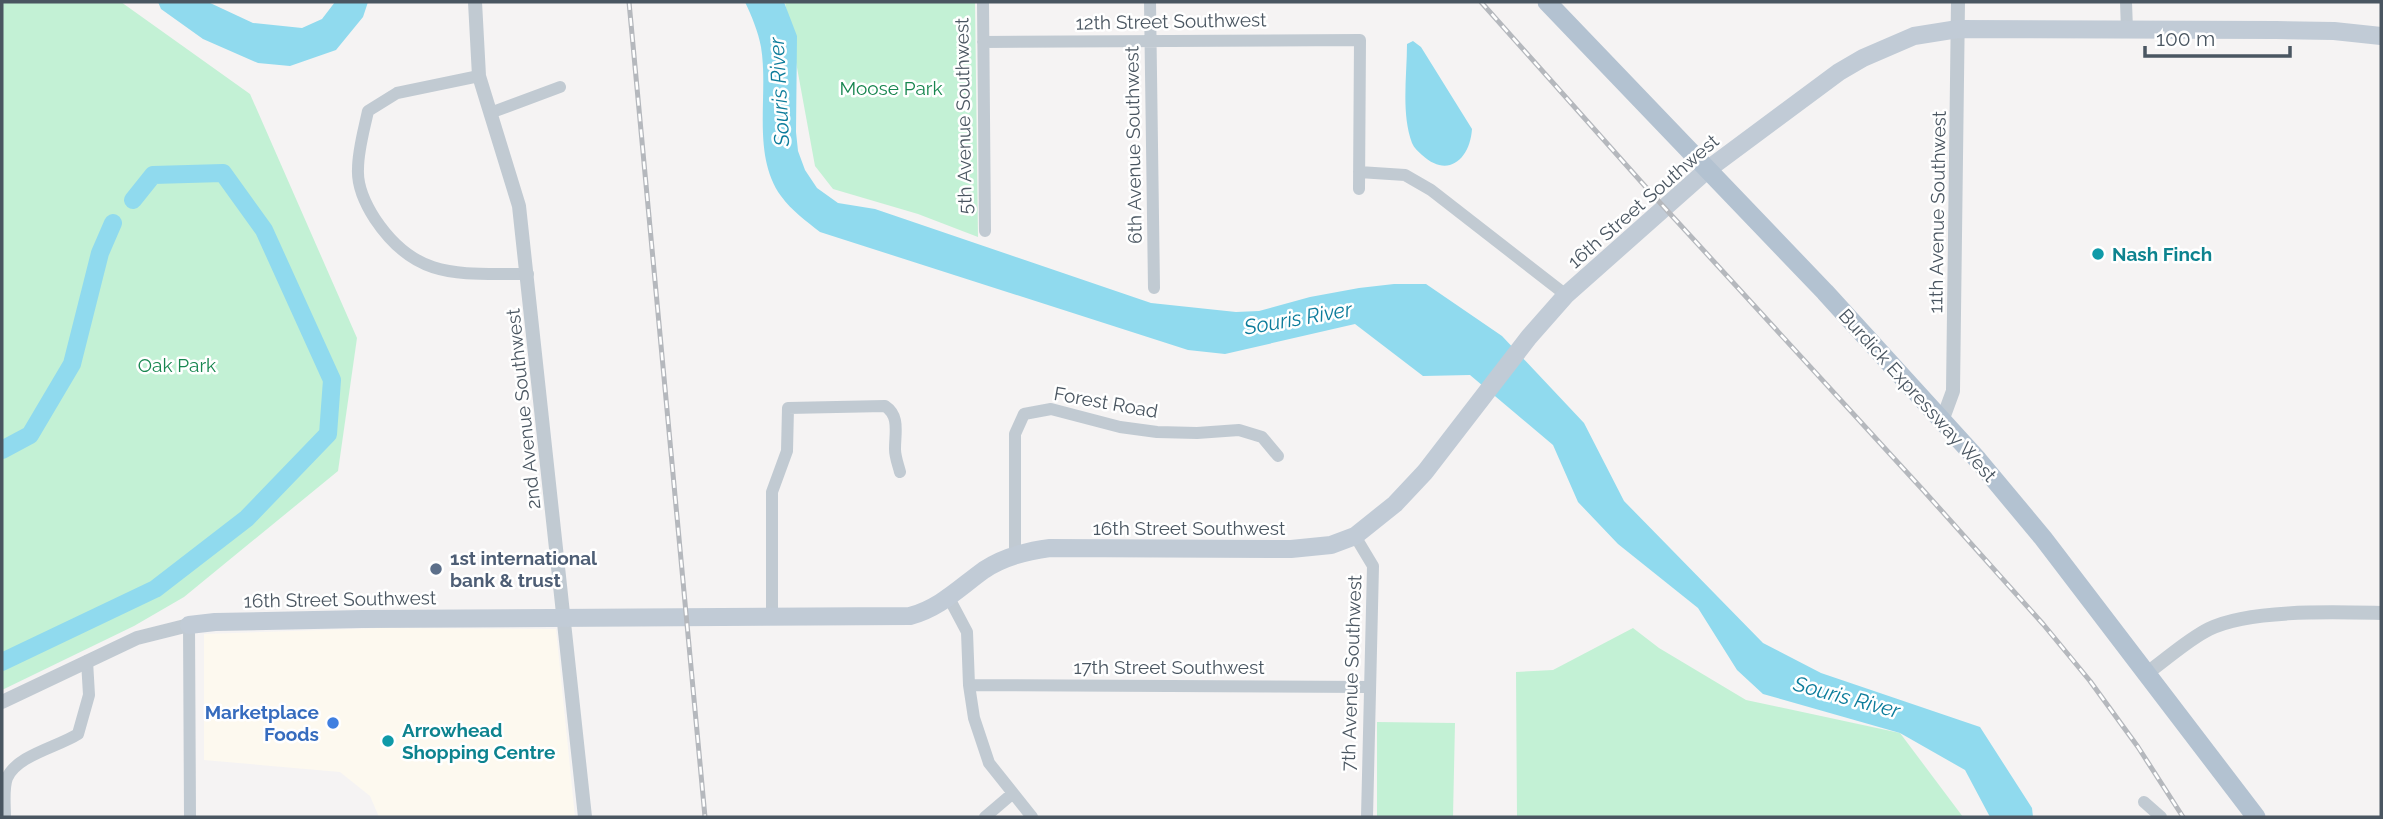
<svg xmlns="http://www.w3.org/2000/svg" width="2383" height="819" viewBox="0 0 2383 819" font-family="Raleway,sans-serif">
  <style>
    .commercial { fill: #fdf9ef }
    .green { fill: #c3f1d5 }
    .water { fill: #90daee }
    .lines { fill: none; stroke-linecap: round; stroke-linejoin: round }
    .river { stroke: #90daee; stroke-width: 18 }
    .minor { stroke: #c1cad2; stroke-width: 12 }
    .tertiary { stroke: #c1cad2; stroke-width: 14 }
    .secondary { stroke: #c1cbd6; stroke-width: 18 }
    .primary { stroke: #b3c2d1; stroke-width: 19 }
    .rail-casing { stroke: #b5b8bd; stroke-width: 5 }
    .rail { stroke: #fff; stroke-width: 2.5; stroke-dasharray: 8; stroke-linecap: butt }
    .culture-dot { fill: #0f9aa8; stroke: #fff; stroke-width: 2.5 }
    .service-dot { fill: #5c6f8a; stroke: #fff; stroke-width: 2.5 }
    .shop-dot { fill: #3f7fe0; stroke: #fff; stroke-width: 2.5 }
    .labels { text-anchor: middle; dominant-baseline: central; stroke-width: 5; stroke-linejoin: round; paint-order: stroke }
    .street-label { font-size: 19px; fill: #4a5661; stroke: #fff }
    .park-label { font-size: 19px; fill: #17864f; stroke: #fff }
    .culture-label { font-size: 19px; font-weight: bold; fill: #0d838f; stroke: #fff; text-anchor: start }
    .service-label { font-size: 19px; font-weight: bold; fill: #4e5e75; stroke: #fff; text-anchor: start }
    .shop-label { font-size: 19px; font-weight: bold; fill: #366cbe; stroke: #fff; text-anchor: end }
    .water-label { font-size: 21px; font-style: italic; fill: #0c7c9b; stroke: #fff }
  </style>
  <rect width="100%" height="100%" fill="#f5f3f3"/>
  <path class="commercial" d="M382 628 556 629 575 817H379L370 796 340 772 204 760V634Z"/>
  <path class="green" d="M2 2H121L250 94 357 338 338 471 184 597 134 626 2 690Z
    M785 2H975L978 237 918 214 833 189 815 166Z
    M1633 628 1659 648 1746 700 1900 733 1963 817H1517L1516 672 1553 670Z
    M1377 722 1455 723 1453 817H1377Z"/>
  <path class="water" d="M158 2H208L253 23 302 28 322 19 335 2H368L363 17 336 50 290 66 258 63 203 39 161 9Z
    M745 2H784L797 36 796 132 798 151 805 170 817 188 838 203 875 209 1151 303 1236 312 1259 311 1310 297 1359 288 1394 284H1426L1502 336 1584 423 1624 501 1763 643 1821 673 1980 727 2032 808 2033 817H1990L1965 770 1900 733 1763 694 1737 670 1698 608 1618 544 1578 502 1553 445 1470 375 1423 376 1355 324 1225 354 1188 350 820 232C806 221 792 211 781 196 751 154 769 95 761 47 758 31 752 17 745 2Z
    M1413 41 1421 47 1472 129C1470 159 1448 179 1422 155 1418 151 1414 148 1412 143 1401 113 1407 76 1407 44Z"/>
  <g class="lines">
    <path class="river" d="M2 450 30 435 72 364 100 253 113 223
      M2 662 155 589 247 518 328 434 332 380 264 230 223 173 153 175 133 200"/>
    <path class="minor" d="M983 2 985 231
      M1150 2 1154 288
      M2126 2 2127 30
      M983 42 1360 40 1359 189
      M479 76 397 93 368 111C364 130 358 150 358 169 357 187 366 205 375 219 417 282 461 273 528 274
      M490 113 560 87
      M1359 172 1405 175 1431 190 1566 295
      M1355 536 1373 566 1367 817
      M1015 556V434L1024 414 1051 409 1120 427 1157 432 1197 433 1239 430 1262 437 1278 456
      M949 598 967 632 969 685 974 718 989 763 1032 817
      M772 618V492L787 451 788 408 885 406C900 416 895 432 895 449 895 457 898 464 900 472
      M189 625 190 817
      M969 685 1369 687
      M2144 802 2161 817
      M5 817C5 806 3 788 7 778 17 755 58 747 78 734L89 695 87 661
      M985 817 1012 794"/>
    <path class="tertiary" d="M475 2 479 76 519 206 585 817
      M1942 421 1953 391 1958 2
      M2147 673C2167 659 2187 640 2209 629 2249 609 2335 612 2381 613
      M2 702 137 638 189 625"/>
    <path class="secondary" d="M189 625 215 622 362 619 910 616C940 608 959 588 984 570 1003 557 1027 551 1050 548L1291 549 1331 545 1355 536 1395 504 1425 472 1529 337 1566 295 1707 170 1839 72 1863 58 1914 36 1958 29 2276 30 2334 31 2381 36"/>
    <path class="primary" d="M1547 2 1825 292 1978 460 2043 538 2256 817"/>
    <defs>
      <path id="rail" d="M629 2 705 817
        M1481 2 1652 194 1923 490 2043 624 2090 681 2138 747 2183 817"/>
    </defs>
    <use href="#rail" class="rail-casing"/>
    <use href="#rail" class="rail"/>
  </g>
  <g class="culture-dot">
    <circle cx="2098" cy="254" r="7"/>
    <circle cx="388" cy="741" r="7"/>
  </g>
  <circle class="service-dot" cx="436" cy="569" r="7"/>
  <circle class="shop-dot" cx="333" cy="723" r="7"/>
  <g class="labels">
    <g class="street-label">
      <text transform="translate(1171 21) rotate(-1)">12th Street Southwest</text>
      <text transform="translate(963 116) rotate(-91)">5th Avenue Southwest</text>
      <text transform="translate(1133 145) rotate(-91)">6th Avenue Southwest</text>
      <text transform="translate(1643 201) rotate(-41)">16th Street Southwest</text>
      <text transform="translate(1937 212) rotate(-89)">11th Avenue Southwest</text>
      <text transform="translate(1918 395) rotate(48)">Burdick Expressway West</text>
      <text transform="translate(1106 402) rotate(10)">Forest Road</text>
      <text transform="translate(523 409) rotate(-96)">2nd Avenue Southwest</text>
      <text x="1189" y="528">16th Street Southwest</text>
      <text transform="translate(340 599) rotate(-1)">16th Street Southwest</text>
      <text x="1169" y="667">17th Street Southwest</text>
      <text transform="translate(1351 673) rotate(-88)">7th Avenue Southwest</text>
    </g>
    <g class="park-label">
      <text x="891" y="88">Moose Park</text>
      <text x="177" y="365">Oak Park</text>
    </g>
    <g class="culture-label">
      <text x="2112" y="254">Nash Finch</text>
      <text x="402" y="730">Arrowhead<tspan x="402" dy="22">Shopping Centre</tspan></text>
    </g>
    <g class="service-label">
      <text x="450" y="558">1st international<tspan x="450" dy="22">bank &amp; trust</tspan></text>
    </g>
    <g class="shop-label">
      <text x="319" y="712">Marketplace<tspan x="319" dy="22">Foods</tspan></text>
    </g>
    <g class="water-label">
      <text transform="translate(779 92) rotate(-93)">Souris River</text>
      <text transform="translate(1298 318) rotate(-10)">Souris River</text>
      <text transform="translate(1847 697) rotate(15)">Souris River</text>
    </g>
  </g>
  <rect width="2383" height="819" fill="none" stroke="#4a5661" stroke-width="7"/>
  <path d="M2145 46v10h145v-10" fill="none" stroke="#4a5661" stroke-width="3.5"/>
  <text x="2156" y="46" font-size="21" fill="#4a5661" stroke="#ffffff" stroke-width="5" paint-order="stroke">100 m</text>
</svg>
